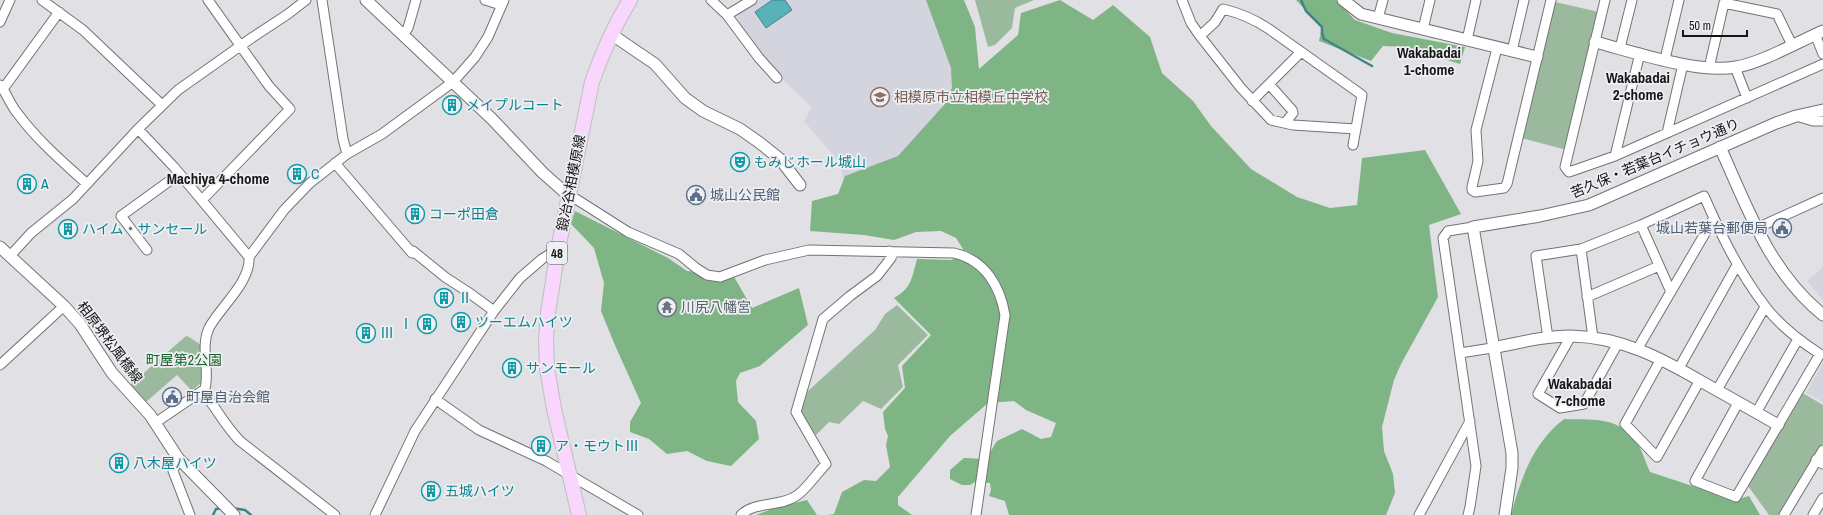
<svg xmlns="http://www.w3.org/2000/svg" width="1823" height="515" viewBox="0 0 1823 515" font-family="'Archivo Narrow','Noto Sans JP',sans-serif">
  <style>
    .built { fill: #d4d4df }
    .green { fill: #9bba9d }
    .forest { fill: #7fb484 }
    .water { fill: #56b3b9; stroke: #438488 }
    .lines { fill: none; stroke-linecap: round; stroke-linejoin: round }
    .stream { stroke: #438488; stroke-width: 2.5 }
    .minor-casing { stroke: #737377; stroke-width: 11 }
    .tertiary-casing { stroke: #737377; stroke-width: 13 }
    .primary-casing { stroke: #bebebe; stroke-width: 16 }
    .minor { stroke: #fff; stroke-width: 9 }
    .tertiary { stroke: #fff; stroke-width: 11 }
    .primary { stroke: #f8d6fd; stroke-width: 14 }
    .labels { text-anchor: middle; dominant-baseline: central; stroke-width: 3.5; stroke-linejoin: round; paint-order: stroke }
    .shield { fill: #eeeff2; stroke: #575759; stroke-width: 1 }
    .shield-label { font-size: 13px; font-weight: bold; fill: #161617 }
    .education-label { font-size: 14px; fill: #785e54; stroke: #eeeff2; text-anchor: start }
    .culture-label { font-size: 14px; fill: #0d838f; stroke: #eeeff2; text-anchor: start }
    .street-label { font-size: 14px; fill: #161617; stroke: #eeeff2 }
    .service-label { font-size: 14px; fill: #4e5e75; stroke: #eeeff2; text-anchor: start }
    .worship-label { font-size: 14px; fill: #5b616d; stroke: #eeeff2; text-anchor: start }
    .park-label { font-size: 14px; fill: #166428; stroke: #eeeff2 }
    .neighbourhood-label { font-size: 15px; font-weight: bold; fill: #161617; stroke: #eeeff2 }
  </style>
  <rect width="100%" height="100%" fill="#e1e1e5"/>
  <path class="built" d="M759 0H934L964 88 907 167 844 185 841 168 833 155 804 121 812 107 771 69 747 38 737 17 738 12Z
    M1823 267V300L1807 281Z
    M1823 363V402L1806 393Z"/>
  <path class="green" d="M975 0H1034L1015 8 1012 28 995 45 988 47Z
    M1555 2 1599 12 1567 150 1521 138Z
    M897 305 928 335 898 365 903 387 881 409 863 401 839 424 829 422 816 435 800 412 808 391 875 330 885 314Z
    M186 336 189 337 201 345V383L192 391 177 375 146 402 130 385Z
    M1801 392 1823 405V443L1779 515H1769L1748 486Z"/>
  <path class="forest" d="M926 0H964L975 27 979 69 1018 35 1021 13 1060 0 1093 20 1113 5 1150 37 1162 73 1193 101 1211 126 1251 169 1297 197 1330 208 1357 205 1362 158 1425 150 1461 214 1429 225 1438 297 1401 364 1394 380 1382 427 1384 451 1393 474 1395 493 1386 515H1009L1005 501 989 496 991 490 990 483 975 482 970 485H962L950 479V470L964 458 986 459 997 441 1022 429 1041 439 1051 437 1056 423 1026 410 1014 401 988 403 950 436 898 497V505L912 515H828L834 514 842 492 864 480 876 481 890 467 886 445 888 436 885 429 883 412 905 388 902 366 931 335 894 298C912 288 912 277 917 259L952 260 963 249 956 238 941 231 916 232 894 240 864 235 810 231 812 201 838 194 845 176 898 156 944 105 952 88 951 68Z
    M1296 0H1336L1355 20 1392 33 1465 47 1460 64 1405 47 1383 46 1371 61 1319 41 1322 27Z
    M575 211 668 258 687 271 733 275 752 308 799 288 808 325 760 366 740 373 736 381 738 402 756 421 759 439 731 466 707 461 687 451 667 454 649 439 630 432V422L641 403 614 343 601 311 604 283 594 248 571 224Z
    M1564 419C1590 420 1615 416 1634 438 1641 447 1645 461 1650 472L1735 500 1749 496 1760 515H1511C1521 478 1533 443 1564 419Z
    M807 500 817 515H756L777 507Z"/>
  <path class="water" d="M772 0H785L792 10 766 28 755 12Z"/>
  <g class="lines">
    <path class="stream" d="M1301 0 1306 11 1322 27V33L1324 39 1372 66
      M232 508 245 510 251 515
      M213 515 216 509 223 508"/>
    <defs>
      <path id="minor" d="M42 0 83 30 162 105
        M322 0 343 139 347 154
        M485 0 501 5
        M711 0 727 15 752 0
        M1182 0 1191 23 1200 36 1241 88 1271 120 1293 125 1356 129
        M1605 0 1565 167 1569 172 1615 156 1823 64
        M727 15 759 58 777 78
        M1378 18 1383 0
        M0 22 10 0
        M1423 29 1430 0
        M1815 34 1823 54
        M403 35 408 28 416 0
        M1200 36 1215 22 1223 9C1240 13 1254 19 1269 29L1362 95 1353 145
        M1467 40 1476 0
        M1497 48 1476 130 1478 161 1472 187V190L1475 192 1504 188 1507 184 1551 0
        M1620 48 1632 0
        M1512 51 1524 0
        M1665 59 1679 0
        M1735 67 1747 98
        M1709 68 1724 3 1777 14 1792 45
        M1269 84 1292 110 1293 113 1285 123
        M0 85C7 94 11 106 18 114 38 141 63 162 87 184
        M3 89 59 12
        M1252 101 1300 53
        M1796 116 1813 121H1823
        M138 129 174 167 249 257
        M1667 133 1683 64
        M1615 156 1640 53
        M335 163 412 253
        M569 196 576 199 628 232 679 254 696 268 707 275 720 277 765 260 809 250 954 253C985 260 1000 286 1005 315L976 515
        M202 200 290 109 269 86 208 0
        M1641 225 1671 292
        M1757 228 1823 198
        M1581 249 1593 338
        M147 250 121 216 179 174
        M413 251 445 277 468 292 494 311
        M10 256 31 233 73 199 138 129 178 90 253 37 288 14 306 0
        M1587 297 1659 266
        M1571 336 1538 394 1560 408 1584 404 1618 343
        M1548 338 1536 256 1581 249 1641 225 1704 196C1721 235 1739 272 1765 306 1779 325 1800 341 1820 354L1736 497 1695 481 1738 403
        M1638 348 1714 218
        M1460 353 1492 348
        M1661 359 1625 424 1657 457 1700 380
        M0 365 64 306
        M1679 368 1737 265
        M1717 390 1765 307
        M202 391C216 407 225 426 240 441L335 515
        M435 399 479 430 546 461 638 515
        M1756 413 1798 339
        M155 423 205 389C210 369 200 347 209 328 220 307 251 282 249 257L284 210 310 183 347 154 382 134 453 82 475 57 488 37 504 0
        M178 458 173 471 190 515
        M375 515 415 431 494 311 520 278 542 259 558 249
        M741 515C755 501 780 507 796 496 805 491 818 472 826 464L796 412 823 319 850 296 877 276 891 258 892 255 889 251
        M1419 515 1470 421
        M1468 515 1470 507 1476 466 1443 238 1448 231 1473 227
        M1784 515 1823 450
        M1813 515 1823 498"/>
      <path id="tertiary" d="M366 0 492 119 543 173 569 196
        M1343 0 1361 14 1537 57
        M611 34 655 64 685 98 703 111 740 129 760 143 780 159 800 185
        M1595 42C1634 52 1698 74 1736 67 1761 63 1798 42 1823 31
        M1720 147C1748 209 1769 271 1823 315
        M0 247 64 306 80 324 112 373 150 415 178 458 234 515
        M1492 348C1518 343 1544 336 1571 336 1622 337 1661 358 1704 383 1729 397 1754 411 1778 425
        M1817 460 1823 463
        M1505 515 1512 468V453L1473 227 1540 216 1589 205 1776 123 1796 116 1823 110"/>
      <path id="primary" d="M579 515 554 409 547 368 546 340 548 313 558 249 592 82C602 53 614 26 630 0"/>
    </defs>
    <use href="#minor" class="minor-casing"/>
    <use href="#tertiary" class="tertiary-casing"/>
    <use href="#primary" class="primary-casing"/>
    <use href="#minor" class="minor"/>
    <use href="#tertiary" class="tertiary"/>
    <use href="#primary" class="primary"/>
  </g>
  <defs>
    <symbol id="school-ring" viewBox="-11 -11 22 22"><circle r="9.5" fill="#eeeff2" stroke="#8d6e63" stroke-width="1.5"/><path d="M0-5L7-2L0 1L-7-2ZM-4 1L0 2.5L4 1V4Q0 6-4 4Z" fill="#8d6e63"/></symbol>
    <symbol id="building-ring" viewBox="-11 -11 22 22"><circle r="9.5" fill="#eeeff2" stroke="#0f9aa8" stroke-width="1.5"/><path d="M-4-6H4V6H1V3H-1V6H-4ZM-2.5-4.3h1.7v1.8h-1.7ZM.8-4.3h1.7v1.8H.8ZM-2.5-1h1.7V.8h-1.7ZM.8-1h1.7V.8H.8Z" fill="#0f9aa8"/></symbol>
    <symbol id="theatre-ring" viewBox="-11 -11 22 22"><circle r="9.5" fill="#eeeff2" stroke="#0f9aa8" stroke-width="1.5"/><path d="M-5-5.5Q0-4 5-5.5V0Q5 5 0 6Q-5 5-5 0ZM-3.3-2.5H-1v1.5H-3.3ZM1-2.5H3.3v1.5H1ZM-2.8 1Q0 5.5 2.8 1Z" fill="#0f9aa8"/></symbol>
    <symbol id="civic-ring" viewBox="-11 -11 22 22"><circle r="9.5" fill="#eeeff2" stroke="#5c6f8a" stroke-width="1.5"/><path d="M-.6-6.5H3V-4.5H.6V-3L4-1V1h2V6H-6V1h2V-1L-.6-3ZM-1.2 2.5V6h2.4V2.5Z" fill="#5c6f8a"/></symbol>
    <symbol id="temple-ring" viewBox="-11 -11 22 22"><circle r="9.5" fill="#eeeff2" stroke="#6b7280" stroke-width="1.5"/><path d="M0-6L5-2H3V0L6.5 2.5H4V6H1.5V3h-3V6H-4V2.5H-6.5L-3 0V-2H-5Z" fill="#6b7280"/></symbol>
  </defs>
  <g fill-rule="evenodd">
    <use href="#school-ring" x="869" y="86" width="22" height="22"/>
    <use href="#building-ring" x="441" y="94" width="22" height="22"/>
    <use href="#theatre-ring" x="729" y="151" width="22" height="22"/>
    <use href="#building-ring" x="286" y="163" width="22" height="22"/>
    <use href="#building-ring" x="16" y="173" width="22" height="22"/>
    <use href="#civic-ring" x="685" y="184" width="22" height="22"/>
    <use href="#building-ring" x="404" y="203" width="22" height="22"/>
    <use href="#civic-ring" x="1771" y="217" width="22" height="22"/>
    <use href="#building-ring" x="57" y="218" width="22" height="22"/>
    <use href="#building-ring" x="433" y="287" width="22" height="22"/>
    <use href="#temple-ring" x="656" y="296" width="22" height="22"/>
    <use href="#building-ring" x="450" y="311" width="22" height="22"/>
    <use href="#building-ring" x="416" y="313" width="22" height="22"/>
    <use href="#building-ring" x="355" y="322" width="22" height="22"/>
    <use href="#building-ring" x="501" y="357" width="22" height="22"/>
    <use href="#civic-ring" x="161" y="386" width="22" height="22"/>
    <use href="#building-ring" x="530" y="435" width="22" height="22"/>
    <use href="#building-ring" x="108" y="452" width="22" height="22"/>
    <use href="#building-ring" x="420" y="480" width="22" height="22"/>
  </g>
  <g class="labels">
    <rect class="shield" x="547" y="242" width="20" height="22" rx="3"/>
    <g class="shield-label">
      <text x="557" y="253">48</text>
    </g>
    <g class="education-label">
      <text x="894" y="97">相模原市立相模丘中学校</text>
    </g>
    <g class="culture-label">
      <text x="466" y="105">メイプルコート</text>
      <text x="754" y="162">もみじホール城山</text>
      <text x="311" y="174">C</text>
      <text x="41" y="184">A</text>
      <text x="429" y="214">コーポ田倉</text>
      <text x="82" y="229">ハイム・サンセール</text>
      <text x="458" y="298">Ⅱ</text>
      <text x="475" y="322">ツーエムハイツ</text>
      <text x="413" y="324" text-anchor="end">Ⅰ</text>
      <text x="380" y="333">Ⅲ</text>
      <text x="526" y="368">サンモール</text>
      <text x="555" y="446">ア・モウトⅢ</text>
      <text x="133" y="463">八木屋ハイツ</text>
      <text x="445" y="491">五城ハイツ</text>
    </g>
    <g class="street-label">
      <text transform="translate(1655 158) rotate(-23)">苦久保・若葉台イチョウ通り</text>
      <text transform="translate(571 183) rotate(-79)">鍛冶谷相模原線</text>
      <text transform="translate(110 342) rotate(53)">相原堺松風橋線</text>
    </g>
    <g class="service-label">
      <text x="710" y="195">城山公民館</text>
      <text x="1768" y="228" text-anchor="end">城山若葉台郵便局</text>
      <text x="186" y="397">町屋自治会館</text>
    </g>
    <g class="worship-label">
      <text x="681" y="307">川尻八幡宮</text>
    </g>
    <g class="park-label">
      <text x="184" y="360">町屋第2公園</text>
    </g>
    <g class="neighbourhood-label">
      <text x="1429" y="52">Wakabadai<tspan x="1429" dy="17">1-chome</tspan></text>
      <text x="1638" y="77">Wakabadai<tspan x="1638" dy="17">2-chome</tspan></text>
      <text x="218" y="178">Machiya 4-chome</text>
      <text x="1580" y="383">Wakabadai<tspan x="1580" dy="17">7-chome</tspan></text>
    </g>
  </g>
  <path d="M1683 30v6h64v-6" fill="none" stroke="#161617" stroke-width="2"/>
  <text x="1689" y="30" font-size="12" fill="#161617" stroke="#eeeff2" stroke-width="3" paint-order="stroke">50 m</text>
</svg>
